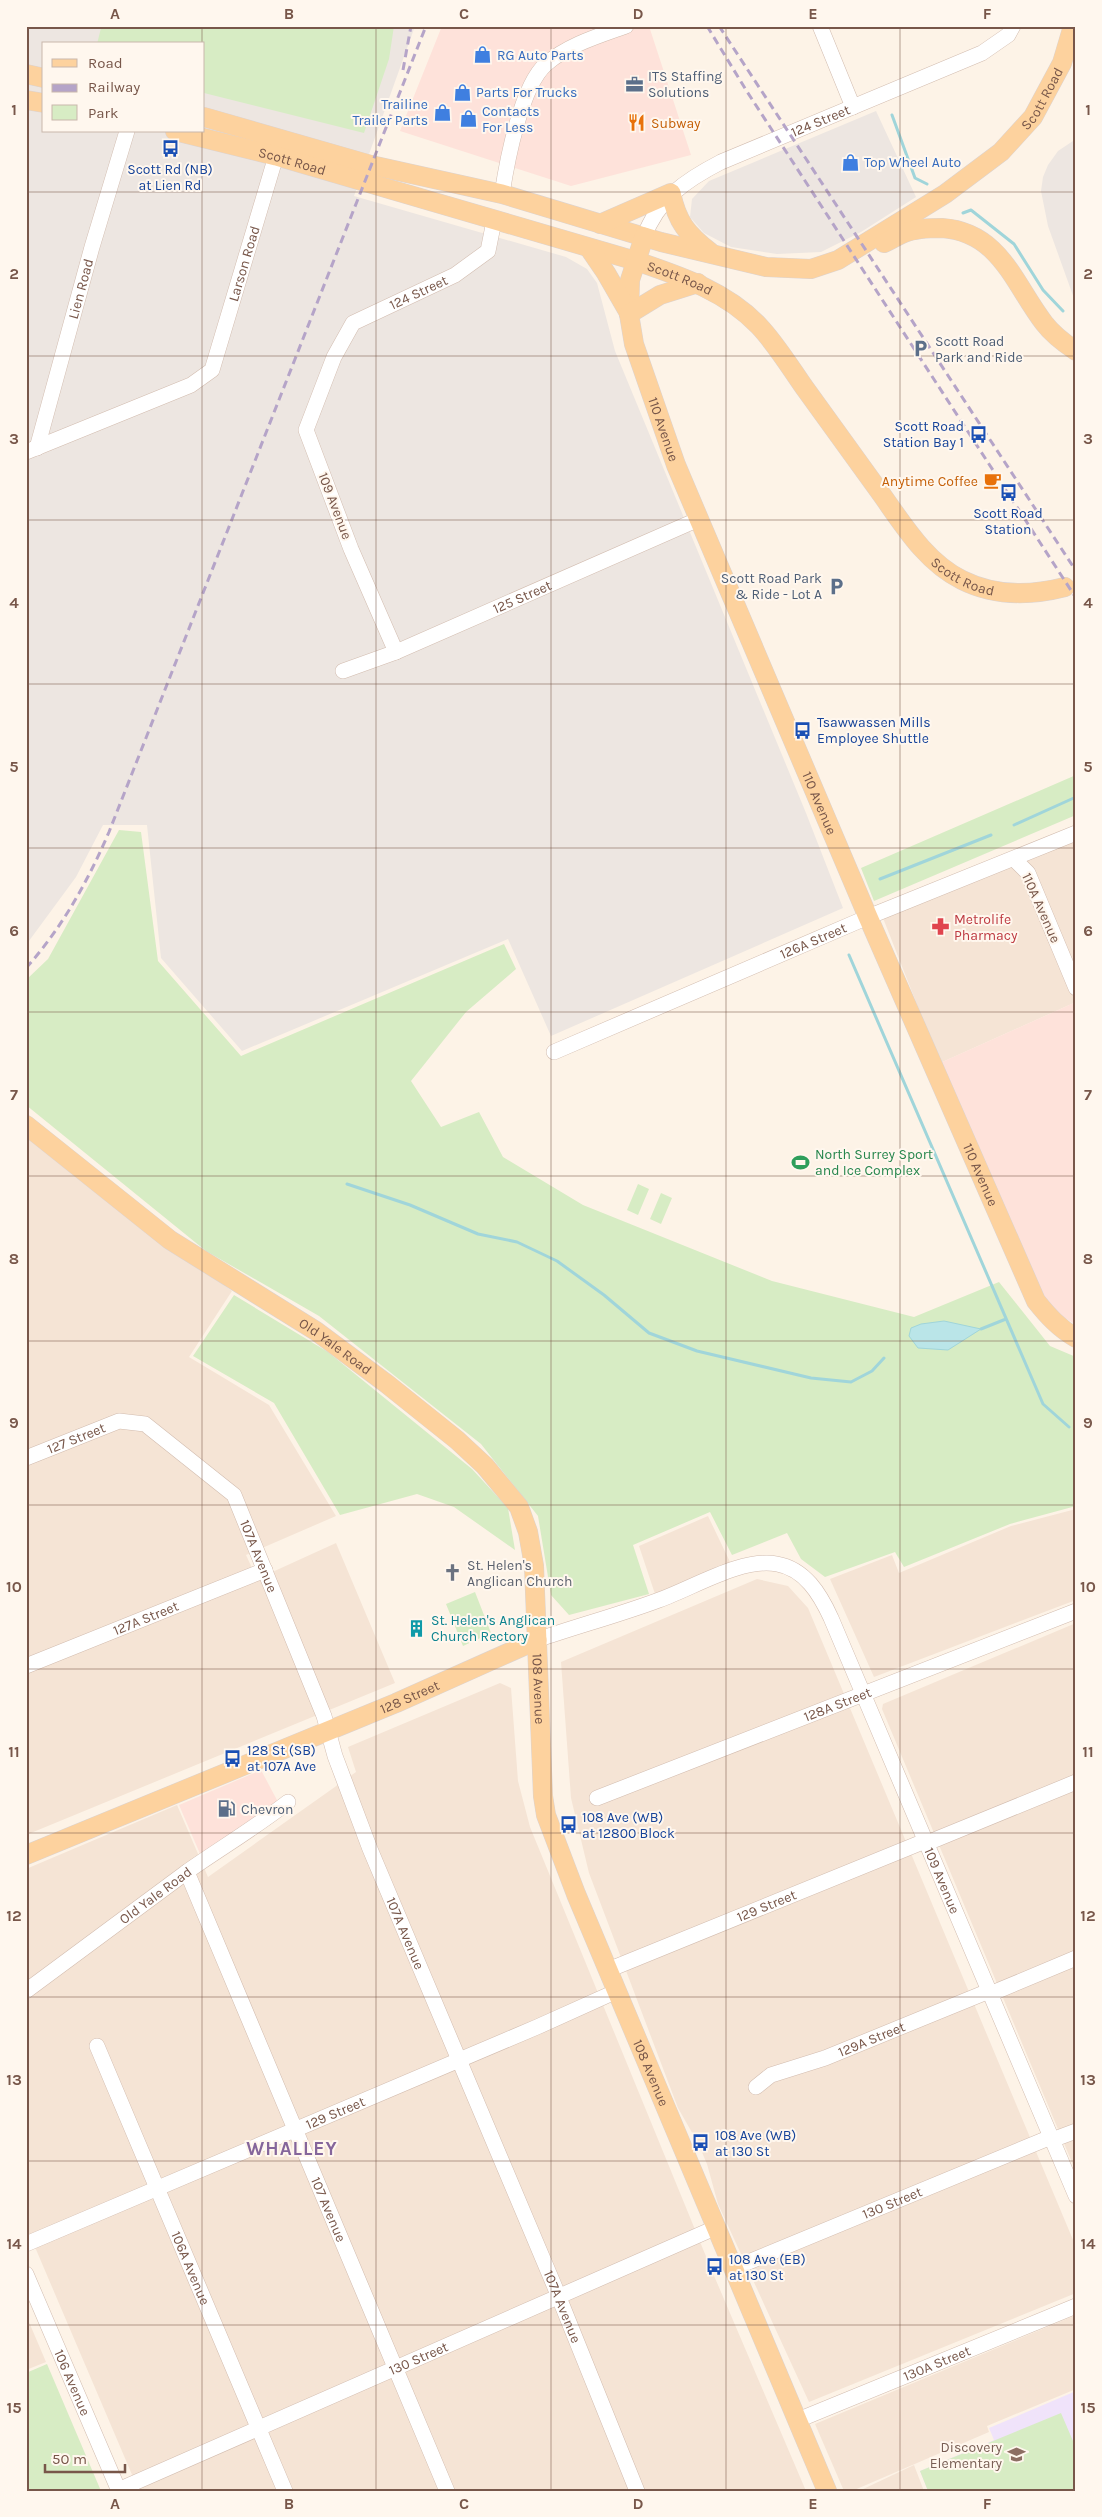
<svg xmlns="http://www.w3.org/2000/svg" width="1102" height="2517" viewBox="0 0 1102 2517" font-family="Karla,sans-serif">
  <style>
    .residential { fill: #f5e4d5 }
    .commercial { fill: #fee2da }
    .industrial { fill: #ede6e1; fill-rule: evenodd }
    .education { fill: #f0e3fa }
    .green { fill: #d7ecc4 }
    .water { fill: #bae5e8; stroke: #a0d5da }
    .lines { fill: none; stroke-linecap: round; stroke-linejoin: round }
    .stream { stroke: #a0d5da; stroke-width: 3 }
    .minor-casing { stroke: #d2bcaf; stroke-width: 16 }
    .major-casing { stroke: #dcd3d0; stroke-width: 20 }
    .minor { stroke: #fff; stroke-width: 15 }
    .major { stroke: #fdd29e; stroke-width: 19 }
    .rail { stroke: #b5a4c8; stroke-width: 3; stroke-dasharray: 8 5; stroke-linecap: butt }
    .grid { fill: none; stroke: #78574a; stroke-width: 1; stroke-opacity: 0.55 }
    .labels { text-anchor: middle; dominant-baseline: central; stroke-width: 4; stroke-linejoin: round; paint-order: stroke }
    .shop-label { font-size: 14px; fill: #366cbe; stroke: #fff7ee; text-anchor: start }
    .service-label { font-size: 14px; fill: #4e5e75; stroke: #fff7ee; text-anchor: start }
    .street-label { font-size: 14px; fill: #78574a; stroke: #fff7ee }
    .food-label { font-size: 14px; fill: #c56008; stroke: #fff7ee; text-anchor: start }
    .transit-label { font-size: 14px; fill: #164399; stroke: #fff7ee; text-anchor: start }
    .health-label { font-size: 14px; fill: #be3a42; stroke: #fff7ee; text-anchor: start }
    .leisure-label { font-size: 14px; fill: #27864d; stroke: #fff7ee; text-anchor: start }
    .worship-label { font-size: 14px; fill: #5b616d; stroke: #fff7ee; text-anchor: start }
    .culture-label { font-size: 14px; fill: #0d838f; stroke: #fff7ee; text-anchor: start }
    .education-label { font-size: 14px; fill: #785e54; stroke: #fff7ee; text-anchor: end }
    .district-label { font-size: 19px; font-weight: bold; letter-spacing: 1px; fill: #85669b; stroke: #fff7ee }
    .neatline { fill: none; stroke: #78574a; stroke-width: 2 }
    .grid-label { font-size: 16px; text-anchor: middle; font-weight: bold; fill: #78574a }
  </style>
  <rect width="100%" height="100%" fill="#fdf3e7"/>
  <path class="residential" d="M1076 836V1002L940 1063 883 918Z
    M26 1136 232 1291 189 1357 269 1405 336 1516 246 1555 257 1579 336 1543 395 1683 26 1835Z
    M1076 1509V1600L874 1677 830 1579 892 1555 899 1573 1011 1526Z
    M708 1516 731 1564 655 1594 639 1546Z
    M757 1579 788 1586 808 1608 1076 2247V2293L809 2402 718 2204 707 2164 698 2143 678 2108 589 1873 571 1798 561 1662Z
    M1076 1623V2172L882 1709 883 1704Z
    M500 1683 511 1688 518 1781 530 1827 712 2271 806 2491H139L26 2226V1869L177 1805 208 1877 356 1772 348 1747Z
    M26 2315 46 2362 26 2370Z
    M1076 2315V2389L987 2426 989 2432 852 2491H844L815 2424Z
    M914 2465 924 2491H859Z"/>
  <path class="commercial" d="M442 26H649L691 155 571 186 400 131Z
    M1076 1002V1325L1059 1314 1035 1285 940 1063Z
    M261 1770 278 1802 204 1863 179 1805Z"/>
  <path class="industrial" d="M26 26H415L354 196 566 257 587 269 597 283 615 351 806 813 843 908 551 1036 508 939 242 1051 161 958 147 825H103L76 877 26 945ZM44 44H204V131H44Z
    M876 111 916 197 861 232 821 252 777 254 731 247 704 233 690 217 692 199 709 181Z
    M1076 139V304L1048 226 1041 191 1043 177 1048 165 1058 151Z"/>
  <path class="education" d="M1076 2391V2491H928L920 2471 994 2440 989 2428Z"/>
  <path class="green" d="M100 26H394L389 59 364 133 204 93V44H97L101 28Z
    M1076 775V815L874 901 861 868Z
    M119 830 141 832 158 961 241 1056 504 944 516 969 466 1012 411 1081 441 1127 479 1112 503 1157 583 1205 772 1281 914 1317 999 1282 1050 1346 1076 1357V1506L1010 1524 904 1567 895 1552 825 1577 801 1559 787 1533 732 1555 710 1512 633 1545 649 1594 569 1615 551 1595 538 1516 481 1444 319 1316 206 1251 26 1105V980L48 959Z
    M638 1184 649 1189 638 1215 627 1210Z
    M661 1193 672 1198 661 1224 650 1219Z
    M234 1295 328 1352 472 1469 508 1508 515 1550 454 1507 417 1494 340 1515 274 1403 193 1356Z
    M475 1592 491 1633 463 1646 446 1604Z
    M47 2364 101 2491H26V2373Z
    M1061 2413 1076 2448V2491H928L920 2471Z"/>
  <path class="water" d="M944 1321 981 1329 948 1350 918 1348 909 1336 911 1328 921 1324Z"/>
  <g class="lines">
    <path class="stream" d="M892 115 915 178 927 184
      M963 213 971 210 1014 244 1043 290 1063 311
      M1014 825 1076 797
      M880 879 991 835
      M849 955 1043 1404 1069 1427
      M347 1184 410 1205 478 1234 517 1242 557 1261 604 1295 649 1333 697 1351 811 1378 851 1382 872 1371 884 1358
      M981 1329 1006 1319"/>
    <defs>
      <g id="minor">
        <path d="M820 26 853 107"/>
        <path d="M502 194C507 161 521 86 546 64 568 45 598 36 626 26"/>
        <path id="s1" d="M644 237C658 199 686 180 721 162L982 53 1008 35 1013 26"/>
        <path id="s2" d="M37 448 92 247 127 131"/>
        <path id="s3" d="M26 452 191 385 212 370 276 156"/>
        <path id="s4" d="M396 652 351 549 306 430 334 357 353 323 455 275 488 251 494 221"/>
        <path id="s5" d="M343 671 396 652 699 519"/>
        <path d="M1014 859 1028 873 1076 988"/>
        <path id="s6" d="M554 1052 868 917 1076 833"/>
        <path id="s7" d="M26 1458 119 1421 145 1424 234 1495 324 1716 335 1756 370 1849 554 2285 637 2491"/>
        <path id="s8" d="M537 1640C577 1626 619 1615 659 1600 693 1588 742 1557 777 1564 805 1569 820 1594 831 1618L1076 2196"/>
        <path id="s9" d="M26 1666 265 1570"/>
        <path id="s10" d="M597 1798 1076 1611"/>
        <path d="M927 1843 1076 1782"/>
        <path id="s11" d="M187 1872 447 2491"/>
        <path id="s12" d="M608 1970 925 1841"/>
        <path id="s13" d="M26 1991C80 1951 134 1911 188 1871 221 1848 256 1827 288 1802"/>
        <path d="M990 1994 1076 1958"/>
        <path id="s14" d="M97 2046 285 2491"/>
        <path id="s15" d="M756 2087 771 2075 825 2058 989 1991"/>
        <path d="M1052 2140 1076 2131"/>
        <path id="s16" d="M26 2244 537 2027 617 1991"/>
        <path id="s17" d="M734 2268 1051 2137"/>
        <path id="s18" d="M26 2274 119 2491"/>
        <path id="s19" d="M798 2420 1076 2306"/>
        <path id="s20" d="M118 2490 717 2227"/>
      </g>
      <g id="major">
        <path d="M26 74 44 78"/>
        <path d="M26 100 44 103"/>
        <path id="s21" d="M204 117 371 165 502 194 661 242 766 267 811 269 838 260 945 194 1001 152 1033 117 1062 63 1073 26"/>
        <path id="s22" d="M175 131 276 156 636 261C680 276 726 291 759 326 776 344 790 367 804 387 830 423 856 459 882 495 904 526 926 562 962 580 994 596 1030 596 1065 587"/>
        <path d="M600 224 671 193C677 222 687 234 710 252"/>
        <path id="s23" d="M644 237 630 280 629 314 634 344 676 465 868 917 1036 1301C1048 1316 1059 1328 1076 1338"/>
        <path d="M884 243C891 240 897 236 904 233 916 228 930 228 942 228 1000 232 1014 284 1044 323 1053 335 1064 343 1076 351"/>
        <path d="M589 248 606 273 629 313"/>
        <path d="M629 314 660 295 698 283"/>
        <path id="s24" d="M26 1125 170 1240 316 1331 387 1384 457 1440 485 1466 519 1507 528 1532 534 1566 543 1796 546 1815 576 1894 827 2491"/>
        <path id="s25" d="M26 1855 396 1703 537 1640"/>
      </g>
    </defs>
    <use href="#minor" class="minor-casing"/>
    <use href="#major" class="major-casing"/>
    <use href="#minor" class="minor"/>
    <use href="#major" class="major"/>
    <path class="rail" d="M707 26 746 90 1076 598
      M719 26 1076 571
      M403 70 411 26
      M26 968C62 928 88 881 109 832L426 26"/>
  </g>
  <path class="grid" d="M202 26V44M376 26V2491M551 26V2491M726 26V2491M900 26V2491M202 131V2491M26 192H1076M26 356H1076M26 520H1076M26 684H1076M26 848H1076M26 1012H1076M26 1176H1076M26 1341H1076M26 1505H1076M26 1669H1076M26 1833H1076M26 1997H1076M26 2161H1076M26 2325H1076"/>
  <defs>
    <symbol id="shop-bare" viewBox="-9 -9 18 18"><path d="M-5-2.5h2.3a2.7 3.5 0 0 1 5.4 0H5L5.5 6h-11ZM-1.5-2.5h3a1.5 2.3 0 0 0-3 0Z" fill="#3f7fe0" stroke="#fff7ee" stroke-width="2.5" paint-order="stroke"/></symbol>
    <symbol id="office-bare" viewBox="-9 -9 18 18"><path d="M-6-3h4V-5.5h4V-3h4V5H-6ZM-1-4.5V-3h2v-1.5ZM-6 0V1H6V0Z" fill="#5c6f8a" stroke="#fff7ee" stroke-width="2.5" paint-order="stroke"/></symbol>
    <symbol id="restaurant-bare" viewBox="-9 -9 18 18"><path d="M-5-6h1v4h1v-4h1v4h1v-4h1v5L-1.5 .5V6h-2V.5L-5-1ZM5-6V6H3V1.5H1.5Q1.5-4 5-6Z" fill="#e8710a" stroke="#fff7ee" stroke-width="2.5" paint-order="stroke"/></symbol>
    <symbol id="bus-bare" viewBox="-9 -9 18 18"><path d="M-5-6H5V4H4V6H2V4H-2V6H-4V4H-5ZM-3.5-4V0h7V-4ZM-3.5 1.2v1.5H-2V1.2ZM2 1.2v1.5H3.5V1.2Z" fill="#1a4fb4" stroke="#fff7ee" stroke-width="2.5" paint-order="stroke"/></symbol>
    <symbol id="parking-bare" viewBox="-9 -9 18 18"><path d="M-3.5-5.5H1a3.5 3.5 0 0 1 0 7H-1V5.5H-3.5ZM-1-3.4V-.6H.8a1.4 1.4 0 0 0 0-2.8Z" fill="#5c6f8a" stroke="#fff7ee" stroke-width="2.5" paint-order="stroke"/></symbol>
    <symbol id="cafe-bare" viewBox="-9 -9 18 18"><path d="M-5.5-4.5H6V0H3Q3 3.5 0 3.5H-2.5Q-5.5 3.5-5.5 0ZM3-3.2v2h1.7v-2ZM-6 4.5H4V6H-6Z" fill="#e8710a" stroke="#fff7ee" stroke-width="2.5" paint-order="stroke"/></symbol>
    <symbol id="pharmacy-bare" viewBox="-9 -9 18 18"><path d="M-2-6h4v4h4v4h-4v4h-4v-4h-4v-4h4Z" fill="#e0444e" stroke="#fff7ee" stroke-width="2.5" paint-order="stroke"/></symbol>
    <symbol id="stadium-bare" viewBox="-9 -9 18 18"><path d="M0-5a6.5 5 0 1 0 0 10a6.5 5 0 1 0 0-10ZM-3.5-1.8h7v3.6h-7Z" fill="#2e9e5b" stroke="#fff7ee" stroke-width="2.5" paint-order="stroke"/></symbol>
    <symbol id="church-bare" viewBox="-9 -9 18 18"><path d="M-1.2-6h2.4v3.5h3.3v2.4h-3.3V6h-2.4V-.1h-3.3v-2.4h3.3Z" fill="#6b7280" stroke="#fff7ee" stroke-width="2.5" paint-order="stroke"/></symbol>
    <symbol id="building-bare" viewBox="-9 -9 18 18"><path d="M-4-6H4V6H1V3H-1V6H-4ZM-2.5-4.3h1.7v1.8h-1.7ZM.8-4.3h1.7v1.8H.8ZM-2.5-1h1.7V.8h-1.7ZM.8-1h1.7V.8H.8Z" fill="#0f9aa8" stroke="#fff7ee" stroke-width="2.5" paint-order="stroke"/></symbol>
    <symbol id="fuel-bare" viewBox="-9 -9 18 18"><path d="M-5.5-6h7V0h2V4h1.3V-2.5L3-4.5l.8-.8L6-3V5H2.5V1h-1V6h-7ZM-4.2-4.7v3.2H.2V-4.7Z" fill="#5c6f8a" stroke="#fff7ee" stroke-width="2.5" paint-order="stroke"/></symbol>
    <symbol id="school-bare" viewBox="-9 -9 18 18"><path d="M0-5L7-2L0 1L-7-2ZM-4 1L0 2.5L4 1V4Q0 6-4 4Z" fill="#8d6e63" stroke="#fff7ee" stroke-width="2.5" paint-order="stroke"/></symbol>
  </defs>
  <g fill-rule="evenodd">
    <use href="#shop-bare" x="470" y="42" width="25" height="25"/>
    <use href="#office-bare" x="622" y="72" width="25" height="25"/>
    <use href="#shop-bare" x="450" y="80" width="25" height="25"/>
    <use href="#shop-bare" x="430" y="100" width="25" height="25"/>
    <use href="#shop-bare" x="456" y="106" width="25" height="25"/>
    <use href="#restaurant-bare" x="624" y="110" width="25" height="25"/>
    <use href="#bus-bare" x="158" y="136" width="25" height="25"/>
    <use href="#shop-bare" x="838" y="150" width="25" height="25"/>
    <use href="#parking-bare" x="908" y="336" width="25" height="25"/>
    <use href="#bus-bare" x="966" y="422" width="25" height="25"/>
    <use href="#cafe-bare" x="980" y="468" width="25" height="25"/>
    <use href="#bus-bare" x="996" y="480" width="25" height="25"/>
    <use href="#parking-bare" x="824" y="574" width="25" height="25"/>
    <use href="#bus-bare" x="790" y="718" width="25" height="25"/>
    <use href="#pharmacy-bare" x="928" y="914" width="25" height="25"/>
    <use href="#stadium-bare" x="788" y="1150" width="25" height="25"/>
    <use href="#church-bare" x="440" y="1560" width="25" height="25"/>
    <use href="#building-bare" x="404" y="1616" width="25" height="25"/>
    <use href="#bus-bare" x="220" y="1746" width="25" height="25"/>
    <use href="#fuel-bare" x="214" y="1796" width="25" height="25"/>
    <use href="#bus-bare" x="556" y="1812" width="25" height="25"/>
    <use href="#bus-bare" x="688" y="2130" width="25" height="25"/>
    <use href="#bus-bare" x="702" y="2254" width="25" height="25"/>
    <use href="#school-bare" x="1004" y="2442" width="25" height="25"/>
  </g>
  <g class="labels">
    <g class="shop-label">
      <text x="497" y="55">RG Auto Parts</text>
      <text x="476" y="92">Parts For Trucks</text>
      <text x="428" y="104" text-anchor="end">Trailine<tspan x="428" dy="16">Trailer Parts</tspan></text>
      <text x="482" y="111">Contacts<tspan x="482" dy="16">For Less</tspan></text>
      <text x="864" y="162">Top Wheel Auto</text>
    </g>
    <g class="service-label">
      <text x="648" y="76">ITS Staffing<tspan x="648" dy="16">Solutions</tspan></text>
      <text x="935" y="341">Scott Road<tspan x="935" dy="16">Park and Ride</tspan></text>
      <text x="822" y="578" text-anchor="end">Scott Road Park<tspan x="822" dy="16">&amp; Ride - Lot A</tspan></text>
      <text x="241" y="1809">Chevron</text>
    </g>
    <g class="street-label">
      <text stroke="none"><textPath href="#s21" startOffset="919">Scott Road</textPath></text>
      <text stroke="none"><textPath href="#s1" startOffset="218">124 Street</textPath></text>
      <text stroke="none"><textPath href="#s22" startOffset="121">Scott Road</textPath></text>
      <text stroke="none"><textPath href="#s3" startOffset="315">Larson Road</textPath></text>
      <text stroke="none"><textPath href="#s22" startOffset="526">Scott Road</textPath></text>
      <text stroke="none"><textPath href="#s2" startOffset="165">Lien Road</textPath></text>
      <text stroke="none"><textPath href="#s4" startOffset="429">124 Street</textPath></text>
      <text stroke="none"><textPath href="#s23" startOffset="200">110 Avenue</textPath></text>
      <text transform="translate(335 506) rotate(69)">109 Avenue</text>
      <text stroke="none"><textPath href="#s22" startOffset="946">Scott Road</textPath></text>
      <text stroke="none"><textPath href="#s5" startOffset="194">125 Street</textPath></text>
      <text stroke="none"><textPath href="#s23" startOffset="605">110 Avenue</textPath></text>
      <text transform="translate(1041 908) rotate(66)">110A Avenue</text>
      <text stroke="none"><textPath href="#s6" startOffset="282">126A Street</textPath></text>
      <text stroke="none"><textPath href="#s23" startOffset="1010">110 Avenue</textPath></text>
      <text stroke="none"><textPath href="#s24" startOffset="381">Old Yale Road</textPath></text>
      <text stroke="none"><textPath href="#s7" startOffset="54">127 Street</textPath></text>
      <text stroke="none"><textPath href="#s7" startOffset="306">107A Avenue</textPath></text>
      <text stroke="none"><textPath href="#s9" startOffset="129">127A Street</textPath></text>
      <text stroke="none"><textPath href="#s24" startOffset="810">108 Avenue</textPath></text>
      <text stroke="none"><textPath href="#s25" startOffset="415">128 Street</textPath></text>
      <text stroke="none"><textPath href="#s10" startOffset="258">128A Street</textPath></text>
      <text stroke="none"><textPath href="#s8" startOffset="618">109 Avenue</textPath></text>
      <text stroke="none"><textPath href="#s13" startOffset="161">Old Yale Road</textPath></text>
      <text stroke="none"><textPath href="#s12" startOffset="171">129 Street</textPath></text>
      <text stroke="none"><textPath href="#s7" startOffset="711">107A Avenue</textPath></text>
      <text stroke="none"><textPath href="#s15" startOffset="126">129A Street</textPath></text>
      <text stroke="none"><textPath href="#s24" startOffset="1215">108 Avenue</textPath></text>
      <text stroke="none"><textPath href="#s16" startOffset="336">129 Street</textPath></text>
      <text stroke="none"><textPath href="#s17" startOffset="171">130 Street</textPath></text>
      <text stroke="none"><textPath href="#s11" startOffset="366">107 Avenue</textPath></text>
      <text stroke="none"><textPath href="#s14" startOffset="241">106A Avenue</textPath></text>
      <text stroke="none"><textPath href="#s7" startOffset="1116">107A Avenue</textPath></text>
      <text stroke="none"><textPath href="#s20" startOffset="328">130 Street</textPath></text>
      <text stroke="none"><textPath href="#s19" startOffset="150">130A Street</textPath></text>
      <text stroke="none"><textPath href="#s18" startOffset="118">106 Avenue</textPath></text>
    </g>
    <g class="food-label">
      <text x="651" y="123">Subway</text>
      <text x="978" y="481" text-anchor="end">Anytime Coffee</text>
    </g>
    <g class="transit-label">
      <text x="170" y="169" text-anchor="middle">Scott Rd (NB)<tspan x="170" dy="16">at Lien Rd</tspan></text>
      <text x="964" y="426" text-anchor="end">Scott Road<tspan x="964" dy="16">Station Bay 1</tspan></text>
      <text x="1008" y="513" text-anchor="middle">Scott Road<tspan x="1008" dy="16">Station</tspan></text>
      <text x="817" y="722">Tsawwassen Mills<tspan x="817" dy="16">Employee Shuttle</tspan></text>
      <text x="247" y="1750">128 St (SB)<tspan x="247" dy="16">at 107A Ave</tspan></text>
      <text x="582" y="1817">108 Ave (WB)<tspan x="582" dy="16">at 12800 Block</tspan></text>
      <text x="715" y="2135">108 Ave (WB)<tspan x="715" dy="16">at 130 St</tspan></text>
      <text x="729" y="2259">108 Ave (EB)<tspan x="729" dy="16">at 130 St</tspan></text>
    </g>
    <g class="health-label">
      <text x="954" y="919">Metrolife<tspan x="954" dy="16">Pharmacy</tspan></text>
    </g>
    <g class="leisure-label">
      <text x="815" y="1154">North Surrey Sport<tspan x="815" dy="16">and Ice Complex</tspan></text>
    </g>
    <g class="worship-label">
      <text x="467" y="1565">St. Helen's<tspan x="467" dy="16">Anglican Church</tspan></text>
    </g>
    <g class="culture-label">
      <text x="431" y="1620">St. Helen's Anglican<tspan x="431" dy="16">Church Rectory</tspan></text>
    </g>
    <g class="education-label">
      <text x="1002" y="2447">Discovery<tspan x="1002" dy="16">Elementary</tspan></text>
    </g>
    <g class="district-label">
      <text x="292" y="2149">WHALLEY</text>
    </g>
  </g>
  <rect width="1102" height="2517" fill="none" stroke="#fff7ee" stroke-width="55"/>
  <rect x="42" y="42" width="162" height="90" fill="#fff7ee" stroke="#c9b7ac"/>
  <rect x="52" y="59" width="25" height="8" fill="#fdd29e" stroke="#c9b7ac"/>
  <text x="88" y="68" font-size="15" fill="#78574a">Road</text>
  <rect x="52" y="84" width="25" height="8" fill="#b5a4c8" stroke="#c9b7ac"/>
  <text x="88" y="92" font-size="15" fill="#78574a">Railway</text>
  <rect x="52" y="105" width="25" height="15" fill="#d7ecc4" stroke="#c9b7ac"/>
  <text x="88" y="118" font-size="15" fill="#78574a">Park</text>
  <path d="M45 2464v8h80v-8" fill="none" stroke="#78574a" stroke-width="2.5"/>
  <text x="52" y="2464" font-size="15" fill="#78574a" stroke="#fff7ee" stroke-width="4" paint-order="stroke">50 m</text>
  <rect x="28" y="28" width="1046" height="2462" class="neatline"/>
  <g class="grid-label">
    <text x="115" y="19">A</text>
    <text x="289" y="19">B</text>
    <text x="464" y="19">C</text>
    <text x="638" y="19">D</text>
    <text x="813" y="19">E</text>
    <text x="987" y="19">F</text>
    <text x="14" y="115">1</text>
    <text x="1088" y="115">1</text>
    <text x="14" y="279">2</text>
    <text x="1088" y="279">2</text>
    <text x="14" y="444">3</text>
    <text x="1088" y="444">3</text>
    <text x="14" y="608">4</text>
    <text x="1088" y="608">4</text>
    <text x="14" y="772">5</text>
    <text x="1088" y="772">5</text>
    <text x="14" y="936">6</text>
    <text x="1088" y="936">6</text>
    <text x="14" y="1100">7</text>
    <text x="1088" y="1100">7</text>
    <text x="14" y="1264">8</text>
    <text x="1088" y="1264">8</text>
    <text x="14" y="1428">9</text>
    <text x="1088" y="1428">9</text>
    <text x="14" y="1592">10</text>
    <text x="1088" y="1592">10</text>
    <text x="14" y="1757">11</text>
    <text x="1088" y="1757">11</text>
    <text x="14" y="1921">12</text>
    <text x="1088" y="1921">12</text>
    <text x="14" y="2085">13</text>
    <text x="1088" y="2085">13</text>
    <text x="14" y="2249">14</text>
    <text x="1088" y="2249">14</text>
    <text x="14" y="2413">15</text>
    <text x="1088" y="2413">15</text>
    <text x="115" y="2509">A</text>
    <text x="289" y="2509">B</text>
    <text x="464" y="2509">C</text>
    <text x="638" y="2509">D</text>
    <text x="813" y="2509">E</text>
    <text x="987" y="2509">F</text>
  </g>
</svg>
